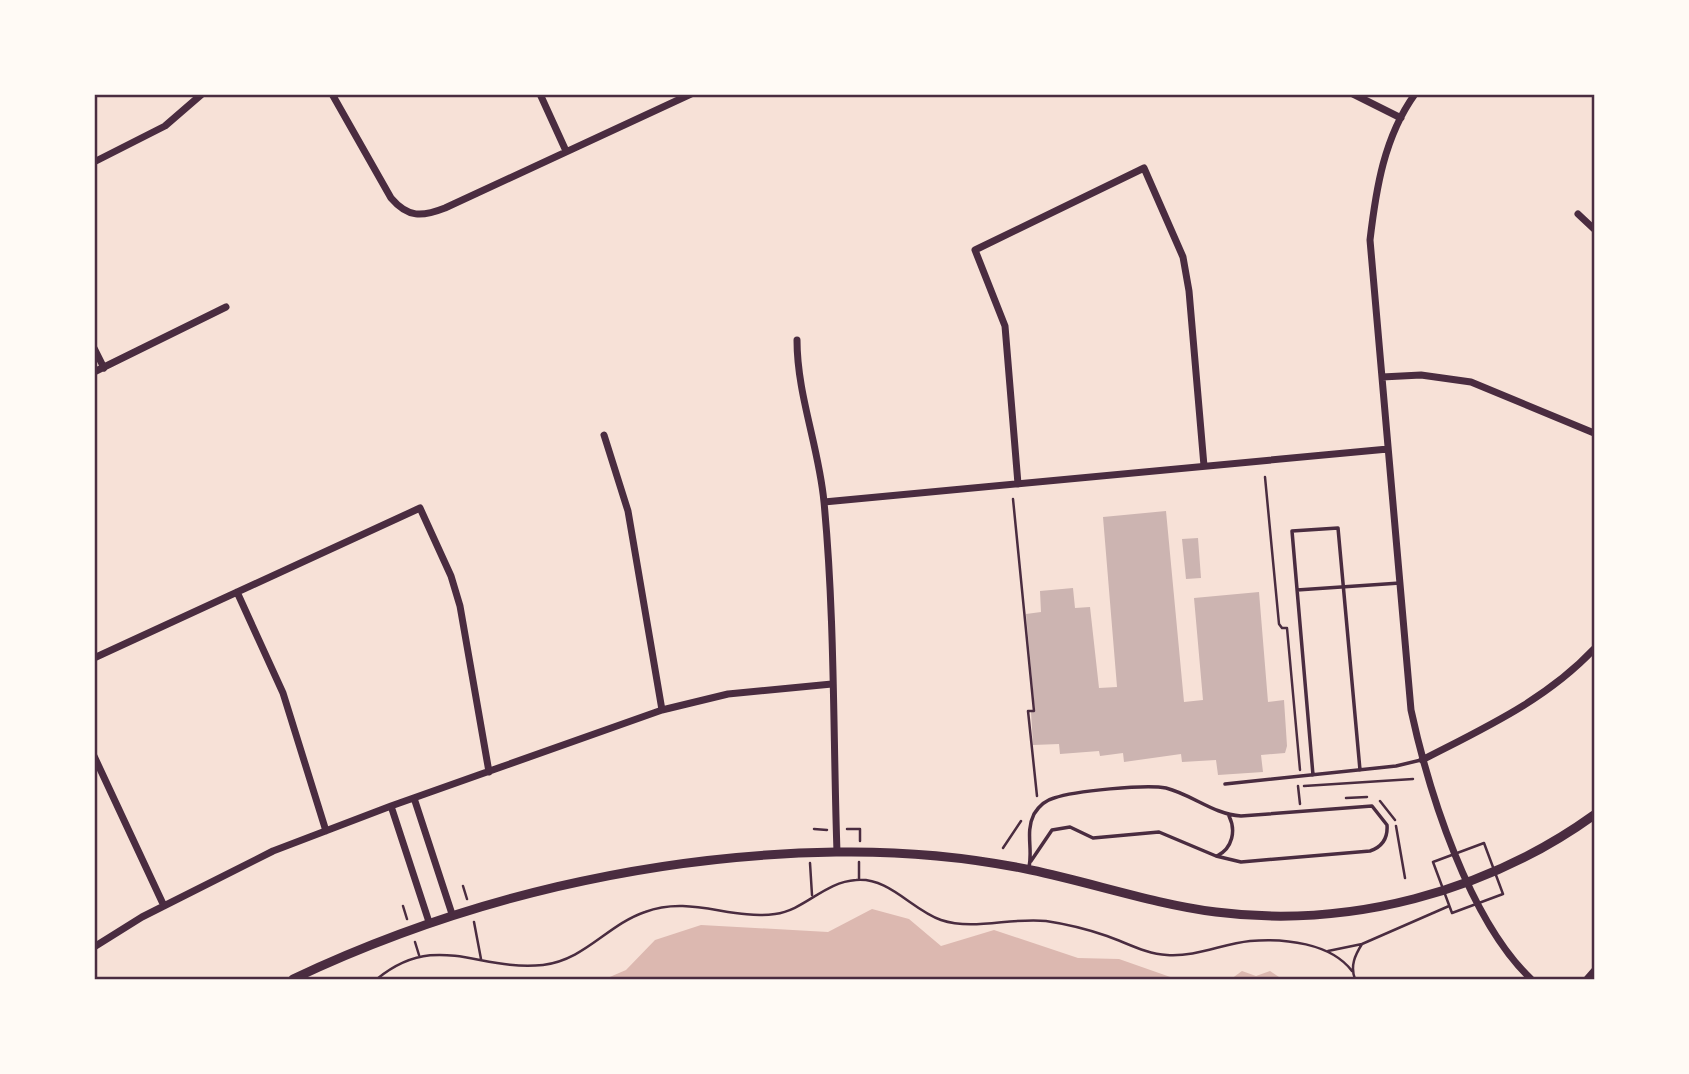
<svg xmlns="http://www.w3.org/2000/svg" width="1689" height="1074" viewBox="0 0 1689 1074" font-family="'Exo 2',sans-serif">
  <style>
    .water { fill: #dcb8b0 }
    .building { fill: #ccb4b1 }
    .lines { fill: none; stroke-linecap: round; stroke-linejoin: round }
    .path { stroke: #4a2c40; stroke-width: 2.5 }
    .service { stroke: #4a2c40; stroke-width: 3.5 }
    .minor { stroke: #4a2c40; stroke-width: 7 }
    .tertiary { stroke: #4a2c40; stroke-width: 9 }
    .neatline { fill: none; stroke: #4a2c40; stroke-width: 2.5 }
  </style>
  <rect width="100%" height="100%" fill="#f7e1d7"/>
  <path class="water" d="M872 909 909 919 941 946 994 930 1078 958 1119 959 1176 979H605L626 970 655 940 701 925 828 932Z
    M1242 971 1256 976 1270 971 1282 979H1231Z"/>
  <path class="building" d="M1166 511 1184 702 1203 700 1194 598 1259 592 1268 702 1284 700 1287 746 1285 753 1261 755 1263 772 1218 775 1216 760 1182 762 1181 754 1124 762 1123 753 1100 756 1099 751 1060 754 1059 744 1033 745 1031 712H1035L1026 614 1041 612 1040 591 1073 588 1075 608 1090 607 1099 688 1117 687 1103 517Z
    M1198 538 1201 578 1186 579 1182 539Z"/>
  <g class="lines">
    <path class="path" d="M1265 477 1279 624 1282 628H1287L1300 770
      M1013 499 1034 711H1028L1037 796
      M1298 786 1300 804
      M1304 786 1413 779
      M1346 798 1367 797
      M1380 801 1395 820
      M1396 826 1405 878
      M814 829 827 830
      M847 829H860V841
      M1484 843 1503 894 1452 913 1433 862Z
      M1003 848 1021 821
      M810 863 812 895
      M859 880V862
      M463 886 467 899
      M403 906 407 919
      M474 922 481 959
      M415 942 419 955
      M1328 951 1362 944
      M377 979C437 930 478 972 543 965 585 960 607 925 645 912 690 895 730 920 775 914 805 910 824 882 856 880 889 877 912 910 941 920 974 931 1011 917 1046 921 1066 924 1087 929 1107 936 1127 943 1146 954 1167 955 1196 957 1222 944 1250 941 1284 938 1331 943 1352 971
      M1355 979C1350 966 1355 955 1362 944L1449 906"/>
    <path class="service" d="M1297 590 1400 583
      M1313 775 1292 531 1338 528 1360 770
      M1225 784 1396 766 1421 760
      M1217 856C1233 848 1236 830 1229 816
      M1029 867C1033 849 1025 832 1034 814 1039 806 1046 800 1054 798 1074 791 1146 784 1166 788 1193 795 1213 814 1241 816L1372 806 1387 825C1388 838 1382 847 1370 851L1241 862 1216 856 1159 832 1093 838 1070 827 1052 830 1031 861"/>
    <path class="minor" d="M332 94 391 198C408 218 422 217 445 208L691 94
      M540 94 566 151
      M1353 94 1401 118
      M1415 94C1384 137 1376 189 1370 240L1411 710C1429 793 1469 920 1531 979
      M94 162 165 126 202 94
      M1578 214 1594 229
      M797 340C797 395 819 447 824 502 835 618 833 736 837 852
      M94 348 104 368
      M94 372 226 307
      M1382 377 1421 375 1471 382 1594 433
      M604 435 628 511 662 710
      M1018 484 1005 326 975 250 1144 168 1183 257 1189 291 1204 466
      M824 502 1388 449
      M237 592 283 693 326 831
      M94 658 420 508 451 576 460 606 489 772
      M94 756 164 906
      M1422 760C1484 728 1546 700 1594 649
      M414 798 452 914
      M391 806 429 922
      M94 947 142 917 273 851 391 806 662 710 728 694 832 684
      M1587 979 1594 971"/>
    <path class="tertiary" d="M293 979C462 899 648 855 836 852 899 851 969 857 1031 870 1093 883 1154 904 1216 912 1348 929 1487 892 1594 815"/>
  </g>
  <rect width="1689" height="1074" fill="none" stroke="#fffaf5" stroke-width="192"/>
  <rect x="96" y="96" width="1497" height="882" class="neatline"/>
</svg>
